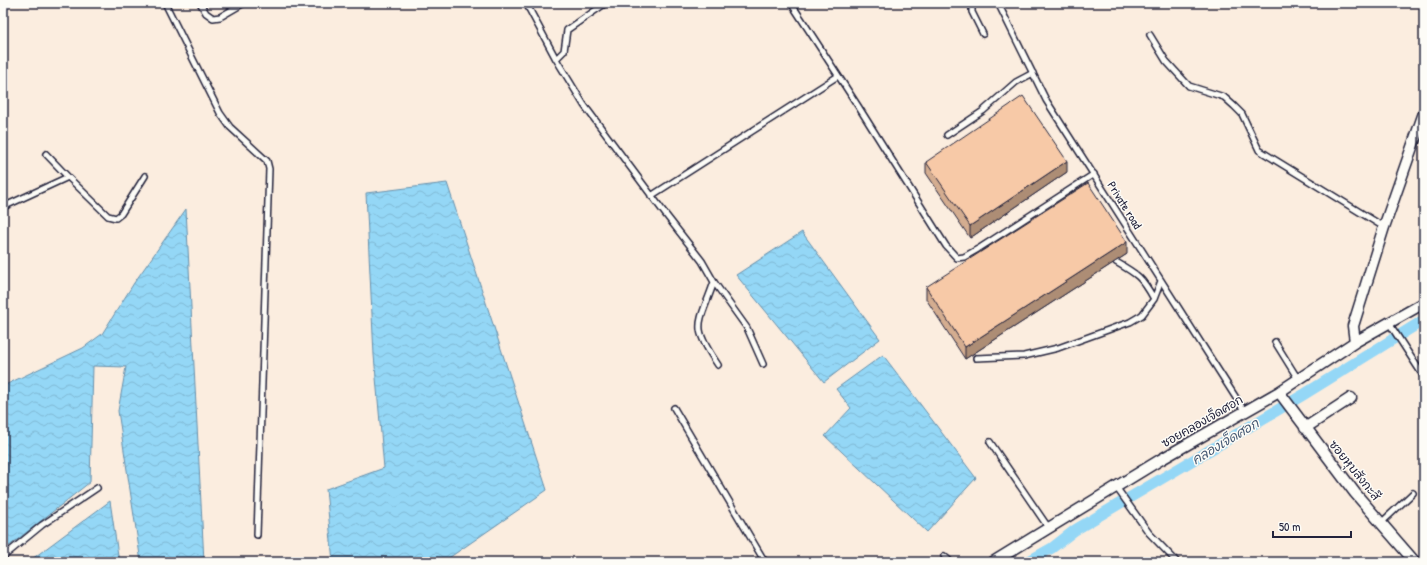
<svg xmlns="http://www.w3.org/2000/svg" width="1427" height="565" viewBox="0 0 1427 565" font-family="'Patrick Hand','Playpen Sans Thai',sans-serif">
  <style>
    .water { fill: url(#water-waves); stroke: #668fab }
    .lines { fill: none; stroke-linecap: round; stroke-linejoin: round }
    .canal { stroke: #94d7f6; stroke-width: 11 }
    .service-casing { stroke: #22223b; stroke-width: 8 }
    .minor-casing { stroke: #22223b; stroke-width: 13 }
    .service { stroke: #fdfcf7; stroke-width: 5 }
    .minor { stroke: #fdfcf7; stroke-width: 10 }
    .wall { fill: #d4ad90; stroke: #22223b }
    .shaded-wall { fill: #ad8d75; stroke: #22223b }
    .building { fill: #f7c9a7; stroke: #22223b }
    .labels { text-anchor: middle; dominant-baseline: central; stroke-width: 3; stroke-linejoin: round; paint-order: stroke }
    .street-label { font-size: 12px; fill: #22223b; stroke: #fdfcf7 }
    .water-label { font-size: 13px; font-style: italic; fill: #445873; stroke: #fdfcf7 }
  </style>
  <defs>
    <pattern id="water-waves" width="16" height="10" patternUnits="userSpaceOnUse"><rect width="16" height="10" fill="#94d7f6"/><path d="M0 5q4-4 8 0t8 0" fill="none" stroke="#7fb8d4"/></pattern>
  </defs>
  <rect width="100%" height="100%" fill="#fbeddf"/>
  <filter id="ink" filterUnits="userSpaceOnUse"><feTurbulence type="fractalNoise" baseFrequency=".025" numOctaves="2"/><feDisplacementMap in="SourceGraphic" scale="8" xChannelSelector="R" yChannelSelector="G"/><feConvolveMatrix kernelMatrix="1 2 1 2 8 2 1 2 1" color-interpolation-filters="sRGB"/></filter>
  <g filter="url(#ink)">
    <path class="water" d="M447 183 547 490 443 562H333L326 489 384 468 374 355 366 193Z
      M186 209 204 562H141L118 411 126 367 93 366 90 482 3 551V386L83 348 102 334 134 283Z
      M802 232 880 339 824 382 736 275Z
      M883 355 976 478 927 532 825 436 851 408 836 389Z
      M110 501 119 562H28Z"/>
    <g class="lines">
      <path class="canal" d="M1027 562 1052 548 1075 530 1303 395 1424 320"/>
      <defs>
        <path id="service" d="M165 3 220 113 230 127 267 161 269 169 257 535
          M200 3 206 13 213 18 220 17 244 3
          M526 3 556 59 584 105 666 215 702 261 714 282 747 328 763 364
          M791 3 858 106 946 246 957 258 964 257 978 249 1094 174
          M972 3V12L983 34
          M998 3 1046 100 1245 412
          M1150 35 1166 61 1189 86 1224 97 1234 106 1242 114 1259 150 1384 227
          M556 59 564 51 567 30 606 3
          M947 135 983 111 1016 82 1033 73
          M46 154 68 177
          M651 196 838 76
          M3 207 68 177 108 216 116 218 121 214 145 176
          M1116 262C1137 274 1142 277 1154 299
          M714 282C699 326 690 324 718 365
          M1389 323 1424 377
          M1275 342 1298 379
          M976 358 1024 356 1058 348 1130 322 1142 315 1154 299 1161 281
          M674 408 765 562
          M990 442 1048 527
          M1116 487 1149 533 1177 562
          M1381 523 1413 493
          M944 556 951 562
          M3 557 42 525 97 488"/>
        <path id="minor" d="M1355 342 1353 326 1384 227 1424 113
          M1279 392 1355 493 1415 562
          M1305 428 1351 398
          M993 562 1160 460 1279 392 1355 342 1424 303"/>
      </defs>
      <use href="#service" class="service-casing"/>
      <use href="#minor" class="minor-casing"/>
      <use href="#service" class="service"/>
      <use href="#minor" class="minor"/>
    </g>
    <path class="wall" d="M926 162 1067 172 970 238 926 173Z
      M1127 254 965 359 926 299V287Z"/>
    <path class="shaded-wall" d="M1067 161V172L970 238V226Z
      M1127 242V254L965 359V347Z"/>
    <path class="building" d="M1023 96 1067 161 970 226 926 162Z
      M1088 183 1127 242 965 347 926 287Z"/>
  </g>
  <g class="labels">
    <g class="street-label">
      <text transform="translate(1125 205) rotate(58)">Private road</text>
      <text transform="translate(1202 421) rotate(-30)">ซอยคลองเจ็ดศอก</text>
      <text transform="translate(1355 470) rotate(51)">ซอยหุบสังกะสี</text>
    </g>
    <g class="water-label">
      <text transform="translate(1225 441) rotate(-31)">คลองเจ็ดศอก</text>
    </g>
  </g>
  <rect width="1427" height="565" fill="none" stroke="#fdfcf7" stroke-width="16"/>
  <rect x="8" y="8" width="1411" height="549" fill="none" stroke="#22223b" stroke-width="1.5" filter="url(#ink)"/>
  <path d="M1273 531v6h78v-6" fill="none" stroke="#22223b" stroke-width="2"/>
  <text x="1279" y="531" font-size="12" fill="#22223b" stroke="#fdfcf7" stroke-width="3" paint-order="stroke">50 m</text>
</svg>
